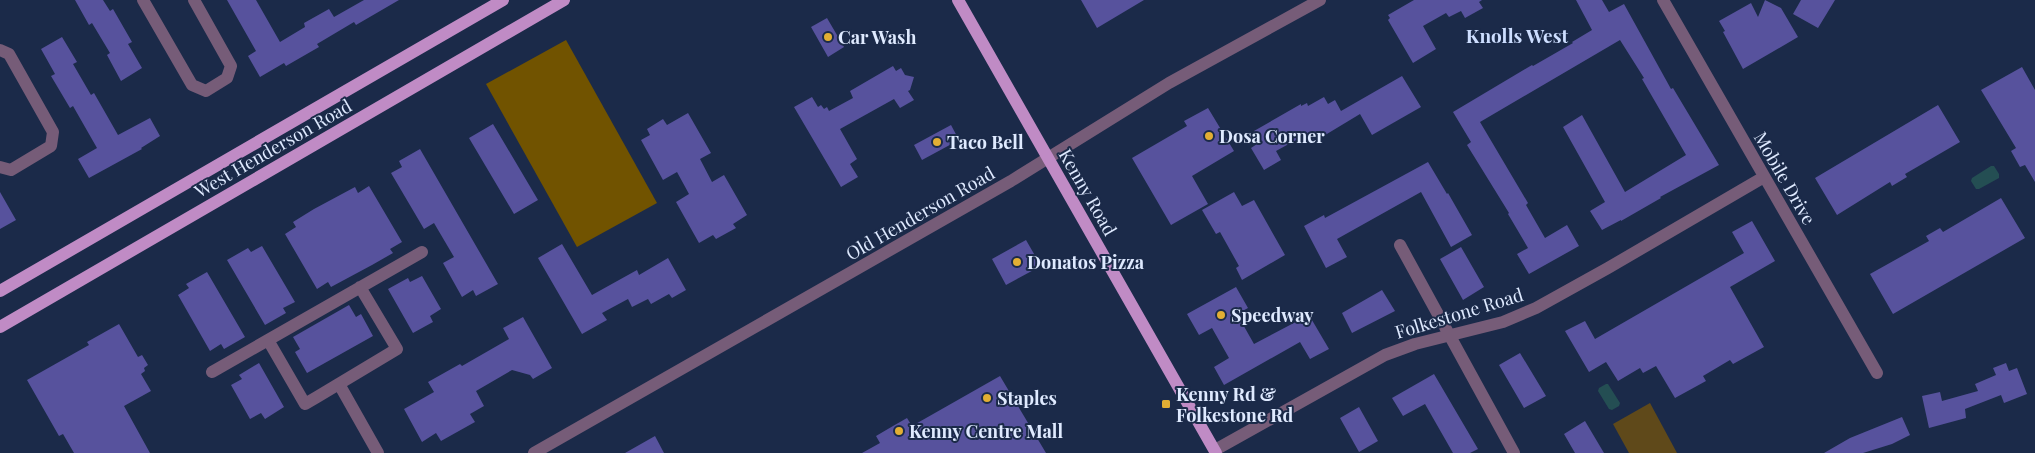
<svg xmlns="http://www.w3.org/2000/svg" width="2035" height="453" viewBox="0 0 2035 453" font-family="'Playfair Display',serif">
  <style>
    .green { fill: #5f491a }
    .forest { fill: #715300 }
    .water { fill: #244e53 }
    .building { fill: #57529d }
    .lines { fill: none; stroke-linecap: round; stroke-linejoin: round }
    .minor { stroke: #765c78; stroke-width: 12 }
    .major { stroke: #c08bc5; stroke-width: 12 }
    .poi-dot { fill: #e2ae34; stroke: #1b2a49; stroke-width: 2 }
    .labels { text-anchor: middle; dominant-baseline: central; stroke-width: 4; stroke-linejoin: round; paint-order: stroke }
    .poi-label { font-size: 18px; font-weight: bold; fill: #dfeaff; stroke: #1b2a49; text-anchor: start }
    .street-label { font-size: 18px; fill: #dfeaff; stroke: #1b2a49 }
    .neighbourhood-label { font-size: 19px; font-weight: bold; fill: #cddeff; stroke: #1b2a49 }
  </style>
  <rect width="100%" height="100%" fill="#1b2a49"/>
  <path class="green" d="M1650 403 1677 453H1629L1613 424Z"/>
  <path class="forest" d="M566 40 657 203 577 247 486 84Z"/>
  <path class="water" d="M1991 166H1994L1999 174V178L1979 189H1976L1971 181 1972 178Z
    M1606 384H1608L1620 403 1619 406 1612 410 1609 409 1598 391 1599 388Z"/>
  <path class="building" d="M75 0H103L110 11 113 9 132 42 128 44 142 68 121 81 107 55 110 53 92 23 89 25Z
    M227 0H256L280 42 305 27 304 23 329 9 334 17 364 0H399L356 25 354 22 317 44 319 47 286 66 284 63 260 77 248 56 256 51Z
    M1081 0H1144L1097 28Z
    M1414 0H1482L1479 2 1483 8 1465 18 1461 11 1449 17 1446 13 1423 26 1436 49 1413 63 1388 20 1390 18 1388 15Z
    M1576 0H1602L1609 12 1624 4 1671 89 1673 88 1719 165 1660 197 1661 198 1621 221V220L1602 230 1590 211 1605 202 1563 127 1582 115 1625 192 1686 155 1642 79 1644 78 1620 40 1480 122 1528 203 1526 205 1545 238 1567 225 1579 246 1529 274 1517 254 1528 248 1508 214 1509 213 1467 145 1471 142 1453 112 1532 65 1533 66 1573 43 1572 42 1592 30Z
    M1765 0 1781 8 1798 37 1743 69 1723 32 1725 31 1719 21 1751 3 1758 17Z
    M1801 0H1835L1818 28 1793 14Z
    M827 18 844 47 828 57 811 27Z
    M62 37 77 62 73 64 91 95 94 93 118 135 150 118 160 136 141 148 142 149 89 178 78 159 97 148 73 106 70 108 51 76 55 74 41 49Z
    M893 66 896 71 901 68 905 75 914 77 910 90 908 91 914 100 900 108 894 99 840 129 857 159 850 164 858 177 841 187 794 107 812 97 818 107 821 105 824 109 827 107 829 111 853 98 850 91Z
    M2022 67 2035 90V182L2025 165 2020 167 2011 151 2016 148 1981 90Z
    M1402 76 1421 107 1372 135 1360 114 1312 143 1307 134 1276 151 1281 160 1264 170 1251 148 1260 142 1254 131 1301 104V106L1307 103 1308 106 1324 97 1328 104 1335 100 1341 111Z
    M1938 105 1960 142 1905 174 1907 177 1892 186 1890 182 1837 215 1815 178Z
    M1208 108 1234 151 1192 176 1208 204 1171 225 1132 158 1187 126 1184 121Z
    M688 113 711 153 700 159 712 182 724 175 747 215 733 224 736 228 716 239 713 235 699 243 676 202 689 194 677 172 663 180 641 140 650 135 647 129 663 119 667 125Z
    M493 124 538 200 514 214 469 138Z
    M951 125 959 140 922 160 914 145Z
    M420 149 498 284 476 296 473 290 462 297 443 263 454 257 434 223 424 229 391 173 402 167 399 161Z
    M1428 162 1447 194 1448 193 1472 235 1451 247 1421 192 1337 239 1347 257 1326 268 1304 226 1324 215 1325 218Z
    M369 186 402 242 390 249 393 253 372 265 331 287 328 282 317 289 285 234 296 227 293 222 314 209 355 187 358 193Z
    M0 192 16 220 0 229Z
    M1234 192 1242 206 1254 200 1285 255 1242 280 1236 268 1239 266 1220 232 1216 234 1202 210Z
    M2001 198 2025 238 1893 314 1870 274 1929 241 1926 236 1940 228 1943 232Z
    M1752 221 1775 261 1730 287 1764 347 1733 364 1730 360 1703 376 1706 381 1675 398 1656 366 1643 373 1640 368 1618 381 1606 362 1589 372 1565 331 1585 321 1595 339 1744 253 1732 232Z
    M1026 240 1041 266 1006 285 992 259Z
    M562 244 592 295 637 270 639 275 668 258 686 290 672 298 669 294 651 304 648 299 632 307 628 299 602 313 607 320 582 334 538 258Z
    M262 246 295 302 283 308 286 313 265 325 227 260 248 248 251 252Z
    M1461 247 1484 287 1463 300 1440 259Z
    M207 272 245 337 224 349 221 344 210 351 178 295 189 288 186 284Z
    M422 276 441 309 430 316 433 322 413 333 388 289 408 278 410 282Z
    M1236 287 1248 308 1237 314 1254 344 1309 315 1329 349 1310 359 1300 342 1224 385 1214 367 1229 358 1212 328 1199 335 1187 314Z
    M1382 290 1395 311 1352 333 1342 313Z
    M349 305 356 317 361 314 373 336 307 373 295 352 300 349 293 337Z
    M523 317 552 368 533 379 530 375 512 370 476 391 484 406 470 414 475 422 441 441 436 433 422 442 404 409 434 392 428 382 460 364 462 366 509 339 503 328Z
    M119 324 138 357 142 355 148 365 144 368 145 371 141 374 151 391 124 406 150 453H74L63 434 59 436 27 380 89 345 87 342Z
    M1520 353 1546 396 1524 408 1499 365Z
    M259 363 284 407 265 419 261 413 250 419 231 385 242 379 239 375Z
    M2006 363 2009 371 2017 368 2027 394 2004 403 2001 395 1965 409 1966 418 1929 428 1922 396 1940 392 1942 401 1978 391 1975 384 1996 375 1993 368Z
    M1434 374 1478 449 1470 453H1453L1425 404 1403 416 1392 398Z
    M1000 376 1046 453H862L880 443 876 436 893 426 907 418 912 426Z
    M1359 407 1378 441 1359 452 1340 418Z
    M1902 417 1910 435 1892 444 1863 453H1824L1850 438Z
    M1585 421 1604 453H1575L1564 434Z
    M655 436 664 453H625Z"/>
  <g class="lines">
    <path class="minor" d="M143 0 192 85 206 91 227 78 231 66 194 0
      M1663 0 1877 373
      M0 50 9 54 53 132 51 146 11 170 0 167
      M1400 245 1514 453
      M268 340 305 404 317 397 397 349 360 287
      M212 372 422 252
      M339 384 378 453
      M1215 450 1385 355 1415 344 1503 322 1536 308 1608 268 1764 177
      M534 453 1011 181 1169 83 1320 0"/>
    <path class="major" d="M958 0 1216 453
      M0 291 503 0
      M0 327 564 0"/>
  </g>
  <g class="poi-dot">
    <circle cx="828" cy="37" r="5"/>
    <circle cx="1209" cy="136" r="5"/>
    <circle cx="937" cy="142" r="5"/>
    <circle cx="1017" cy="262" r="5"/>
    <circle cx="1221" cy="315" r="5"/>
    <circle cx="987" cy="398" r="5"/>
    <rect x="1161" y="399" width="10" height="10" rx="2.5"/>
    <circle cx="899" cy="431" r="5"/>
  </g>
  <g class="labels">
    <g class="poi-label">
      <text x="838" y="37">Car Wash</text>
      <text x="1219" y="136">Dosa Corner</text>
      <text x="947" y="142">Taco Bell</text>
      <text x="1027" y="262">Donatos Pizza</text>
      <text x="1231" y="315">Speedway</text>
      <text x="1176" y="394">Kenny Rd &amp;<tspan x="1176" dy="21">Folkestone Rd</tspan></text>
      <text x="997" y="398">Staples</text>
      <text x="909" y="431">Kenny Centre Mall</text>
    </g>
    <g class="street-label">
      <text transform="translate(273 148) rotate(-30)">West Henderson Road</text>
      <text transform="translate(1785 178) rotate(60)">Mobile Drive</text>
      <text transform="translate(1088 192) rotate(60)">Kenny Road</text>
      <text transform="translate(920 213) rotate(-30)">Old Henderson Road</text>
      <text transform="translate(1459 313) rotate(-17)">Folkestone Road</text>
    </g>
    <g class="neighbourhood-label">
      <text x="1517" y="35">Knolls West</text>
    </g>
  </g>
</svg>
